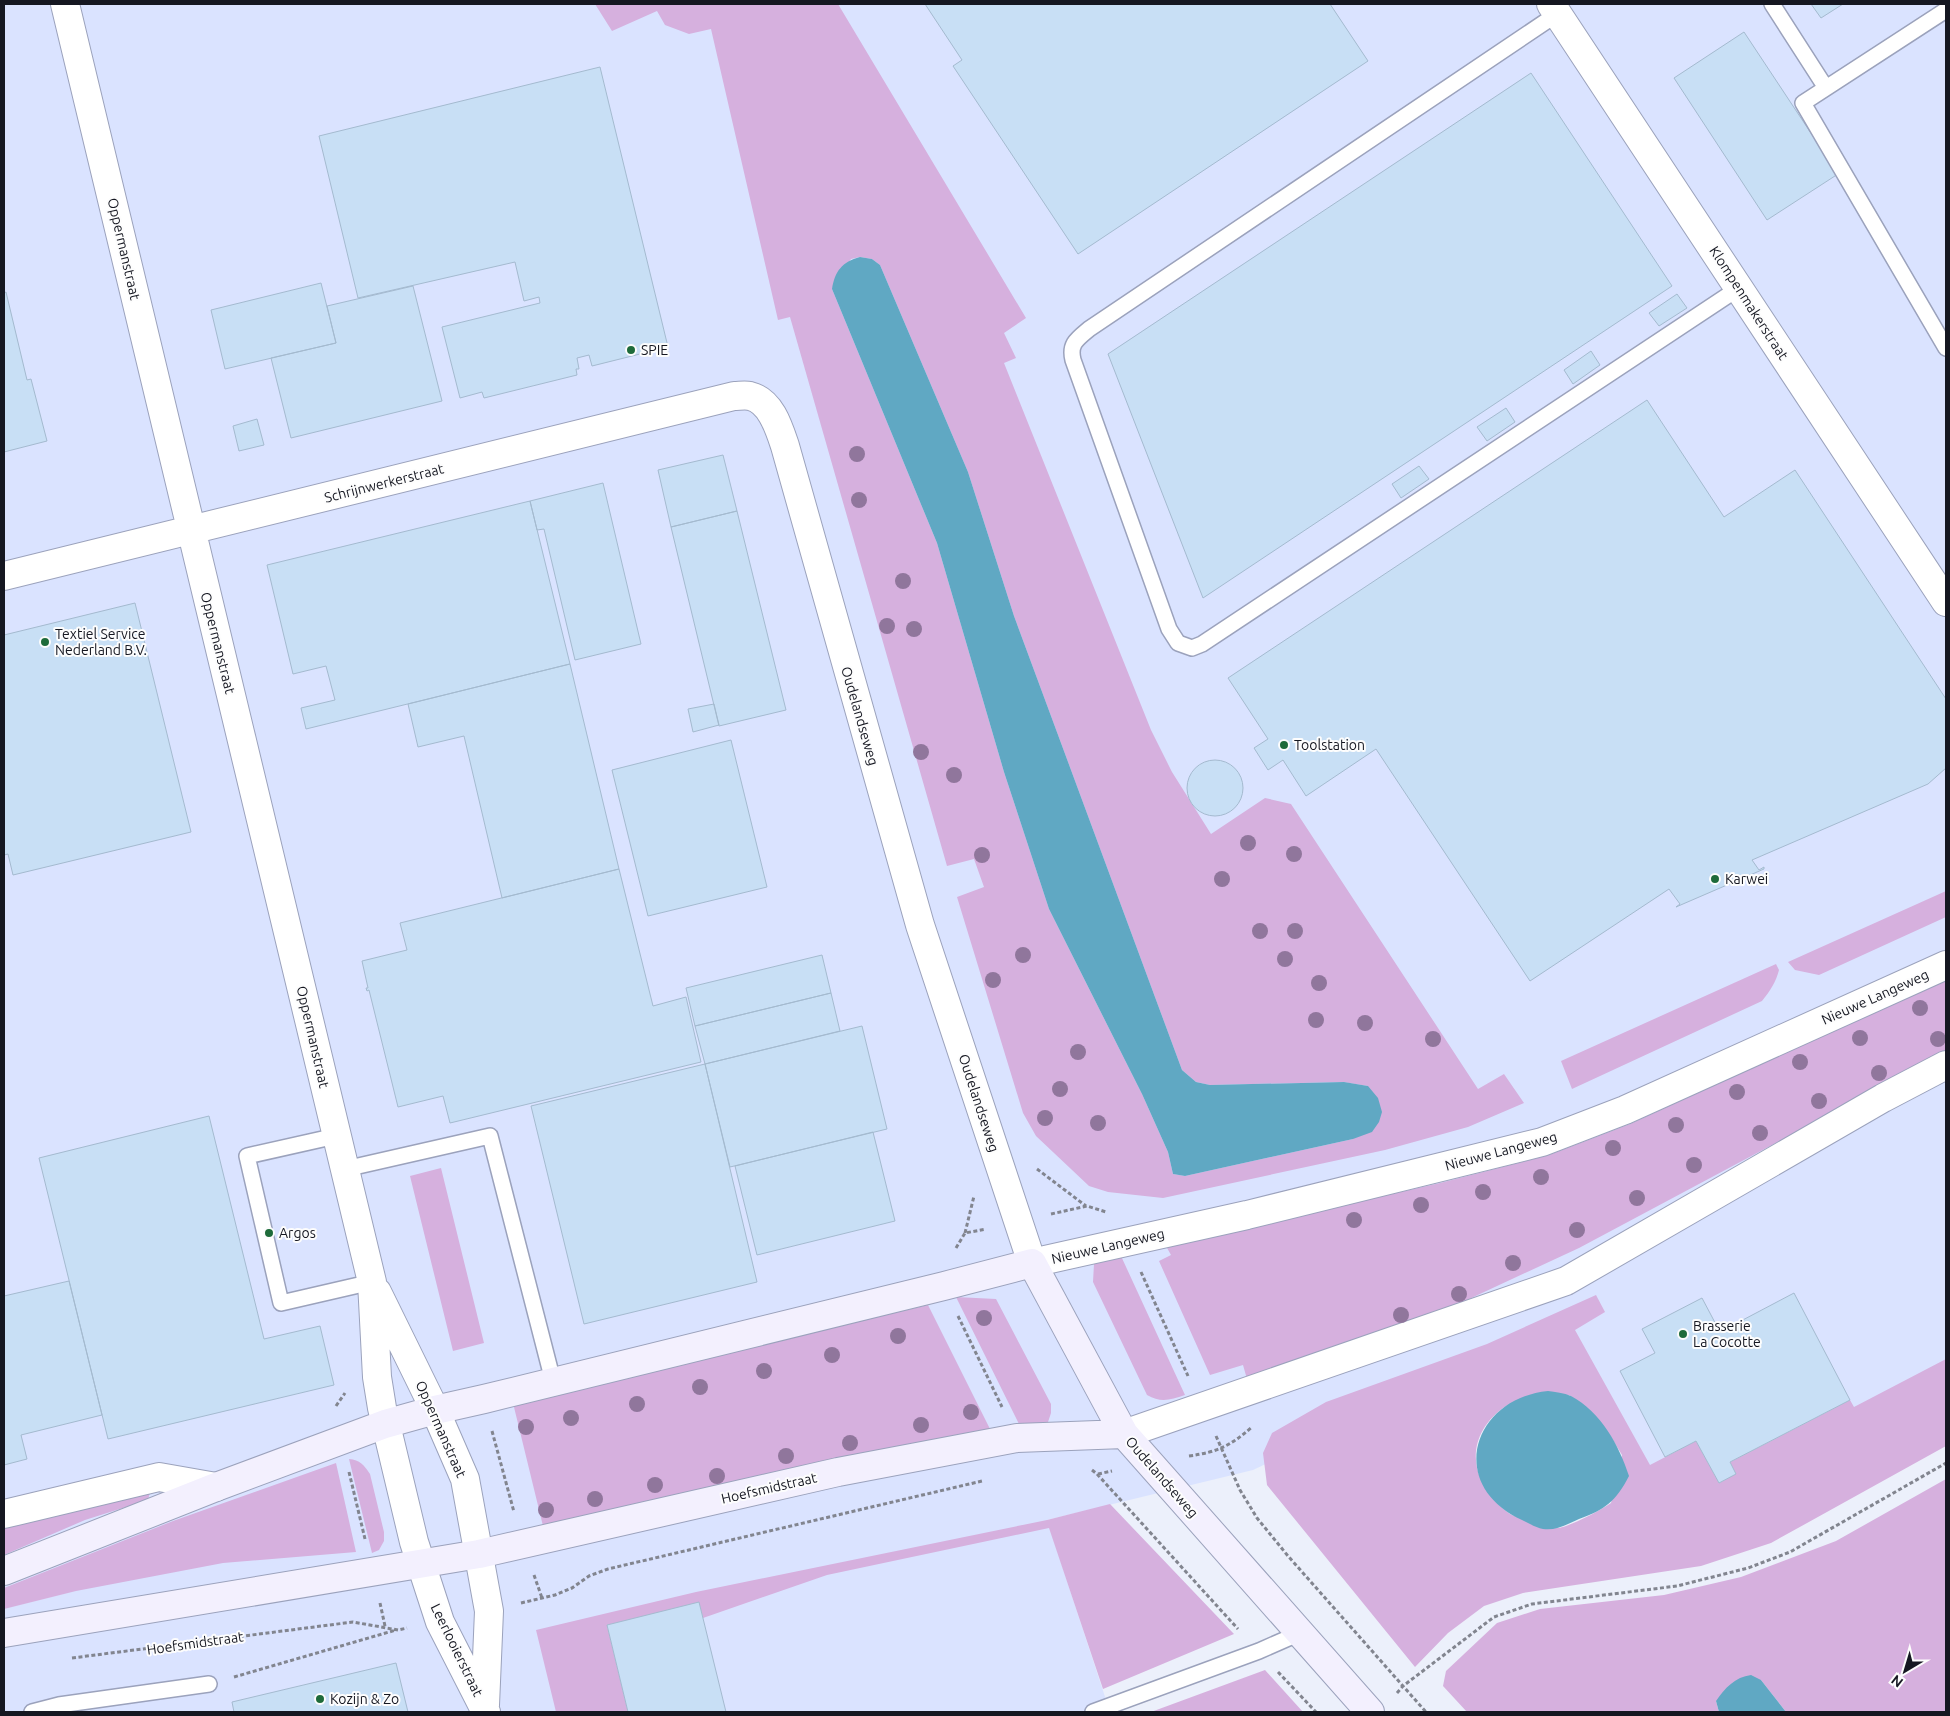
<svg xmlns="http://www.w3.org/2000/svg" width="1950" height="1716" viewBox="0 0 1950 1716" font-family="Ubuntu,sans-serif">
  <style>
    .built { fill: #dae3ff }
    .green { fill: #d6b0de; fill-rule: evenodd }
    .water { fill: #60a8c3 }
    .building { fill: #c8dff5; stroke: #a4bacf }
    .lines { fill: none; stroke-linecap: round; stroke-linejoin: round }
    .lane-casing { stroke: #9ba2bc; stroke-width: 18 }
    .street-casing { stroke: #9ba2bc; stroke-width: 30 }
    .secondary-casing { stroke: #9ba2bc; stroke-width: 30 }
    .path { stroke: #82858f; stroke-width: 3; stroke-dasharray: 4 2.5; stroke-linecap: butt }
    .lane { stroke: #fff; stroke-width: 15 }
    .street { stroke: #fff; stroke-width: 28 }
    .secondary { stroke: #f3f0fe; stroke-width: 28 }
    .tree { fill: #90769c }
    .poi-dot { fill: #1e6b3a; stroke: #fdfdfd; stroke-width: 2 }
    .labels { text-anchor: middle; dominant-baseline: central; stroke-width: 4; stroke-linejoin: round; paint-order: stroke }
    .street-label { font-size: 14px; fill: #151721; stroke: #fdfdfd }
    .poi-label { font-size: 14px; fill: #151721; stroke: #fdfdfd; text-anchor: start }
  </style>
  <rect width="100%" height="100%" fill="#ecf0fb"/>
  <path class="built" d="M4 4H1946V1409L1731 1501 1651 1498 1556 1327 1253 1470 1047 1520 1110 1712H4Z"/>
  <path class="green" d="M595 4H838L1026 318 1004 333 1016 358 1004 363 1151 730 1172 772 1211 834 1265 798 1291 804 1478 1089 1504 1074 1524 1103 1468 1127 1385 1150 1163 1198 1108 1192 1089 1186 1036 1136 1023 1113 957 897 984 887 974 859 947 866 790 317 778 320 711 29 689 34 665 25 657 11 612 31ZM860 257 872 259 880 265 968 472 1014 616 1182 1070 1196 1082 1210 1085 1343 1082 1368 1086 1353 1139 1185 1176 1173 1174 1168 1152 1142 1094 1049 909 1004 772 937 543 832 289 851 259Z
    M1946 891V917L1819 975 1795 970 1788 962Z
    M1776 964 1779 970C1776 982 1770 991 1762 1001L1572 1089 1561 1061Z
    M1946 979V1052L1579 1248 1467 1300 1247 1379 1243 1365 1210 1375 1159 1261 1171 1255 1166 1246 1440 1183 1549 1155 1630 1124Z
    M441 1168 484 1343 453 1351 410 1176Z
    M1121 1256 1185 1395C1170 1400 1161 1403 1147 1395L1093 1282 1094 1264Z
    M1596 1295 1605 1312 1575 1330 1650 1465 1696 1441 1719 1483 1736 1474 1730 1462 1850 1400 1854 1407 1946 1359V1446L1771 1543 1701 1566 1523 1593 1484 1606 1448 1633 1415 1667 1267 1485 1263 1453 1272 1433 1326 1402 1487 1344ZM1569 1395C1595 1412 1607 1429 1622 1455L1611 1503C1599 1511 1573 1525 1559 1528 1553 1529 1541 1523 1534 1521 1527 1519 1518 1518 1512 1515 1506 1512 1499 1505 1495 1500 1466 1470 1470 1430 1506 1406 1513 1402 1558 1397 1569 1395Z
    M956 1297 996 1299 1051 1404V1413L1048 1422 1040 1426 1022 1430Z
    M928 1305 992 1433 543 1526 513 1403Z
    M349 1459C360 1460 364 1465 370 1474L384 1532V1541L379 1550 372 1553Z
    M336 1463 356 1552 223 1563 76 1591 4 1609V1588L173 1521Z
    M1946 1479V1712H1786L1761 1680 1716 1701 1719 1712H1467L1443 1686 1446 1671 1497 1623 1540 1609 1664 1595 1741 1577 1836 1541Z
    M150 1492 148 1500 85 1520 4 1555V1528Z
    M1110 1504 1234 1634 1103 1689 1049 1528 827 1575 703 1618 699 1603 607 1625 628 1712H556L536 1630 696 1592 1047 1520Z
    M1265 1670 1303 1712H1151Z"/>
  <path class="water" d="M860 257 872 259 880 265 968 472 1014 616 1182 1070 1196 1082 1210 1085 1344 1082 1368 1086 1378 1098 1382 1112 1379 1122 1372 1132 1353 1139 1185 1176 1173 1174 1168 1152 1142 1094 1049 909 1004 772 937 543 832 289C835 271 842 262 860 257Z
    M1548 1391C1555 1392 1564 1393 1571 1396 1601 1412 1619 1445 1629 1476 1616 1501 1605 1510 1579 1519 1568 1524 1556 1531 1543 1529 1536 1528 1529 1523 1522 1520 1446 1485 1472 1399 1548 1391Z
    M1751 1675 1761 1680 1786 1712H1719L1716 1701C1725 1688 1735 1677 1751 1675Z"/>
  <path class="building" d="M925 4H1330L1368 61 1078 254 953 66 962 60Z
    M1811 4H1843L1821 18Z
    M1744 32 1838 174 1767 220 1674 78Z
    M600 67 668 347 592 366 589 355 577 358 579 369H576L577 375 484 398 482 392 460 398 442 327 540 303 539 297 524 301 515 262 358 298 319 136Z
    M1531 73 1672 286 1203 598 1108 354Z
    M321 283 336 343 225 369 211 310Z
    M413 286 442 401 291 438 271 358 336 343 327 306Z
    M6 292 27 380 31 379 47 441 4 452V293Z
    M1677 294 1687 308 1659 326 1649 313Z
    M1591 351 1600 365 1573 384 1564 370Z
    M1647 400 1724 517 1795 470 1946 699V768L1928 784 1752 860 1759 870 1764 867V869L1676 907 1680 904 1669 889 1530 981 1376 749 1306 796 1283 760 1268 770 1254 748 1268 739 1228 678Z
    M1506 408 1515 422 1487 441 1477 427Z
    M257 419 264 445 239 451 233 426Z
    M723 455 737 511 671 527 658 470Z
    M1419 466 1429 479 1401 498 1392 484Z
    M603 483 641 644 575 660 544 529 537 530 530 501Z
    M530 501 570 664 306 729 301 708 335 700 326 666 293 674 267 565Z
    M737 511 786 710 719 726 671 527Z
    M135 603 191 832 13 875 8 854 4 855V635Z
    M570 664 619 869 502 898 464 736 418 747 408 704Z
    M714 704 719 725 693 732 688 709Z
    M731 740 767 887 648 916 612 770Z
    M1187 788a28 28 0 1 1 56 0a28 28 0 1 1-56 0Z
    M619 869 653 1006 686 997 701 1062 450 1123 443 1096 398 1107 369 990 367 991 366 988H368L362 961 407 950 400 923Z
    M822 955 831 993 695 1026 686 988Z
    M831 993 840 1031 705 1064 695 1026Z
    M862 1026 887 1129 730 1167 705 1064Z
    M705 1064 757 1282 584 1324 531 1106Z
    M209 1116 264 1339 320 1326 334 1385 108 1439 39 1158Z
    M873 1132 895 1221 757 1255 735 1166Z
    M69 1281 102 1415 21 1435 27 1459 4 1465V1296Z
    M1794 1293 1850 1400 1730 1462 1736 1474 1719 1483 1696 1441 1665 1457 1620 1371 1655 1353 1642 1329 1702 1298 1720 1332Z
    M699 1602 726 1712H628L607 1625Z
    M396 1663 408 1712H234L232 1702Z"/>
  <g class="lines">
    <defs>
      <path id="lane" d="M1772 4 1826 88
        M1946 10 1803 103 1946 348
        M1557 14 1089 329C1077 339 1069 344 1073 360L1169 629 1178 643 1192 648 1202 644 1739 288
        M336 1136 247 1156 281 1303 372 1282
        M345 1169 490 1136 553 1381
        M32 1712 59 1705 209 1684
        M1093 1712 1259 1651 1300 1633"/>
      <path id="street" d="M65 4 372 1282 377 1377 382 1408 414 1542 440 1622 486 1712
        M1551 4 1946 602
        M4 576 734 396C739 396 745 395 750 396 771 401 779 428 785 446L920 925 1032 1263 1247 1215 1542 1142 1625 1110 1946 965
        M377 1292 435 1410 465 1479 489 1611 485 1705
        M1124 1434 1566 1281 1883 1098 1946 1065
        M4 1514 159 1477 216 1487"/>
      <path id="secondary" d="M4 1571 216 1487 385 1424 435 1410 484 1399 944 1286 1032 1263 1124 1434 1370 1712
        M4 1633 479 1554 838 1472 1017 1438 1124 1434"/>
    </defs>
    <use href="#lane" class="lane-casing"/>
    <use href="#street" class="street-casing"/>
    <use href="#secondary" class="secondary-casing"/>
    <path class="path" d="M1037 1169 1086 1206
      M1051 1214 1087 1206 1106 1212
      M965 1233 974 1196
      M956 1248 965 1233 986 1229
      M1141 1272 1188 1376
      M958 1316 1002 1407
      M336 1406 345 1393
      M492 1431 514 1512
      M1216 1436 1240 1490 1257 1518 1288 1556 1426 1712
      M1189 1456C1218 1452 1230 1446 1252 1427
      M1092 1470 1097 1474 1238 1629
      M349 1472 365 1539
      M1098 1474 1112 1471
      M534 1575 542 1598
      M380 1603 385 1626
      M521 1603 555 1595 572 1588 589 1576 608 1569 982 1481
      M72 1658 353 1622 398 1630 407 1628
      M1278 1672 1316 1712
      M234 1677 396 1630
      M1397 1693 1403 1686 1494 1617 1532 1604 1677 1586 1748 1568 1790 1552 1946 1463"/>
    <use href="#lane" class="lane"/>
    <use href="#street" class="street"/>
    <use href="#secondary" class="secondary"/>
  </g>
  <g class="tree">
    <circle cx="857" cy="454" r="8"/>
    <circle cx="859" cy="500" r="8"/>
    <circle cx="903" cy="581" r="8"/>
    <circle cx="887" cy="626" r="8"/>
    <circle cx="914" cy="629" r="8"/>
    <circle cx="921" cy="752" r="8"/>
    <circle cx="954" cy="775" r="8"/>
    <circle cx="1248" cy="843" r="8"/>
    <circle cx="1294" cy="854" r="8"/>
    <circle cx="982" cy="855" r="8"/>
    <circle cx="1222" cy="879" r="8"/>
    <circle cx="1260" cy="931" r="8"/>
    <circle cx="1295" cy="931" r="8"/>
    <circle cx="1023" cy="955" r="8"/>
    <circle cx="1285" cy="959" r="8"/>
    <circle cx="993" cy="980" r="8"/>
    <circle cx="1319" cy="983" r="8"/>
    <circle cx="1920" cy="1008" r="8"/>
    <circle cx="1316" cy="1020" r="8"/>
    <circle cx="1365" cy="1023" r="8"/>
    <circle cx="1860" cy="1038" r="8"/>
    <circle cx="1433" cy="1039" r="8"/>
    <circle cx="1938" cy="1039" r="8"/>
    <circle cx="1078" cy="1052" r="8"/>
    <circle cx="1800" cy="1062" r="8"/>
    <circle cx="1879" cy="1073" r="8"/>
    <circle cx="1060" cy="1089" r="8"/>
    <circle cx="1737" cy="1092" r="8"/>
    <circle cx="1819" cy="1101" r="8"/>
    <circle cx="1045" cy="1118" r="8"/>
    <circle cx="1098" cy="1123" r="8"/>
    <circle cx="1676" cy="1125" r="8"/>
    <circle cx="1760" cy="1133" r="8"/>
    <circle cx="1613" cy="1148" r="8"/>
    <circle cx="1694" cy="1165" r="8"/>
    <circle cx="1541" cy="1177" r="8"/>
    <circle cx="1483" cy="1192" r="8"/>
    <circle cx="1637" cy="1198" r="8"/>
    <circle cx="1421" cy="1205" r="8"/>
    <circle cx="1354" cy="1220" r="8"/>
    <circle cx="1577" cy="1230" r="8"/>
    <circle cx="1513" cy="1263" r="8"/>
    <circle cx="1459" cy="1294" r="8"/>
    <circle cx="1401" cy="1315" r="8"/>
    <circle cx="984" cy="1318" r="8"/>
    <circle cx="898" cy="1336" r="8"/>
    <circle cx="832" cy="1355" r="8"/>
    <circle cx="764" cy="1371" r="8"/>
    <circle cx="700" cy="1387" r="8"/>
    <circle cx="637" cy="1404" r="8"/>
    <circle cx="971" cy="1412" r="8"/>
    <circle cx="571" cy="1418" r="8"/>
    <circle cx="921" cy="1425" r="8"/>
    <circle cx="526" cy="1427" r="8"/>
    <circle cx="850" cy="1443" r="8"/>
    <circle cx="786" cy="1456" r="8"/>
    <circle cx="717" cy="1476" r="8"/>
    <circle cx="655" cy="1485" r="8"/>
    <circle cx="595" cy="1499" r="8"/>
    <circle cx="546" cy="1510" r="8"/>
  </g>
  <g class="poi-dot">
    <circle cx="631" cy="350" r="5"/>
    <circle cx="45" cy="642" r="5"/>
    <circle cx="1284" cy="745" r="5"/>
    <circle cx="1715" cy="879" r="5"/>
    <circle cx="269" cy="1233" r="5"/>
    <circle cx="1683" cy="1334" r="5"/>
    <circle cx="320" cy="1699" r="5"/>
  </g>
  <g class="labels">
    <g class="street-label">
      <text transform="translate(124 249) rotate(77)">Oppermanstraat</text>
      <text transform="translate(1749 303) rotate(57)">Klompenmakerstraat</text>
      <text transform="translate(384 483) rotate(-14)">Schrijnwerkerstraat</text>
      <text transform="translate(218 643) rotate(76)">Oppermanstraat</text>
      <text transform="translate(860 716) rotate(74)">Oudelandseweg</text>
      <text transform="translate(1875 997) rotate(-24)">Nieuwe Langeweg</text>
      <text transform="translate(313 1037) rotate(77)">Oppermanstraat</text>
      <text transform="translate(979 1103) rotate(72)">Oudelandseweg</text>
      <text transform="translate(1501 1151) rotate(-15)">Nieuwe Langeweg</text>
      <text transform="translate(1108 1246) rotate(-13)">Nieuwe Langeweg</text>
      <text transform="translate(441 1429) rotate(66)">Oppermanstraat</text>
      <text transform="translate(1162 1477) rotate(49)">Oudelandseweg</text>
      <text transform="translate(769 1488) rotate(-13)">Hoefsmidstraat</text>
      <text transform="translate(195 1643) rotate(-8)">Hoefsmidstraat</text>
      <text transform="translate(457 1650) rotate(64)">Leerlooierstraat</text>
    </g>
    <g class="poi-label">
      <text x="641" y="350">SPIE</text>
      <text x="55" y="634">Textiel Service<tspan x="55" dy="16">Nederland B.V.</tspan></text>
      <text x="1294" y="745">Toolstation</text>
      <text x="1725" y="879">Karwei</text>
      <text x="279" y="1233">Argos</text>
      <text x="1693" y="1326">Brasserie<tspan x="1693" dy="16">La Cocotte</tspan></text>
      <text x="330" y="1699">Kozijn &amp; Zo</text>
    </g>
  </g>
  <rect width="1950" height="1716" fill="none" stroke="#151721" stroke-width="10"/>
  <g transform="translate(1905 1671) rotate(218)" stroke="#fdfdfd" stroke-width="4" paint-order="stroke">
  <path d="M0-4L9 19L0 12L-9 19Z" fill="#151721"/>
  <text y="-8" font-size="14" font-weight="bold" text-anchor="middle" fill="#151721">N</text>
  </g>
</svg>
